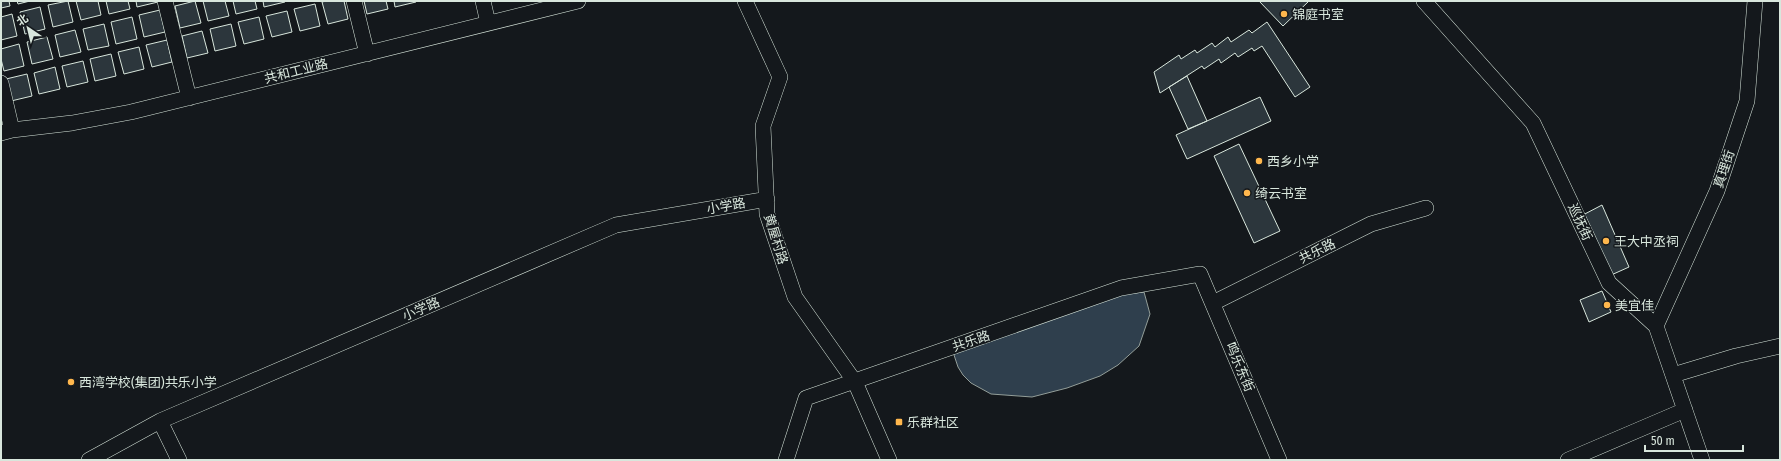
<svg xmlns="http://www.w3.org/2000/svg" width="1781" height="461" viewBox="0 0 1781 461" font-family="'Fira Sans Condensed','Noto Sans SC',sans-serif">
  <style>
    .water { fill: #2f3f4d; stroke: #939e99 }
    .building { fill: #2c363c; stroke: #d8e6dc }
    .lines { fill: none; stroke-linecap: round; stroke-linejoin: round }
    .minor-casing { stroke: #d8e6dc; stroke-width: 16 }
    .minor { stroke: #14181c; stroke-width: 15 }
    .poi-dot { fill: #ffb74d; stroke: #14181c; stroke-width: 1.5 }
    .labels { text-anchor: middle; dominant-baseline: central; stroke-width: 3; stroke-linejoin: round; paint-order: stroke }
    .poi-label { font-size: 13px; fill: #d8e6dc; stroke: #14181c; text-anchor: start }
    .street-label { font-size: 13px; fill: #d8e6dc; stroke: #14181c }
  </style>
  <rect width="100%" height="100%" fill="#14181c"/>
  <path class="water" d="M1144 292 1150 314 1139 346 1118 365 1100 376 1067 388 1032 397 991 394 971 383 963 375 958 367 953 352 1125 294Z"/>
  <path class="building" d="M1 1H9L10 6 1 8Z
    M17 1H30L18 4Z
    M68 1 73 22 53 27 48 5Z
    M76 1H98L101 15 81 20Z
    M106 1H128L130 9 109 14Z
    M136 1H158V2L137 7Z
    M195 1 201 23 180 28 175 6Z
    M203 1H225L229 16 208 21Z
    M233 1H255L257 9 236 14Z
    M263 1H284L285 2 264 7Z
    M326 1H344L348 19 328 24 322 2Z
    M364 1H386L388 9 367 14Z
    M394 1H415L416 2 395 7Z
    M1259 1H1309L1283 26Z
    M315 4 320 26 300 31 294 9Z
    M40 7 45 29 25 34 20 12Z
    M160 10 165 32 144 37 139 15Z
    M287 11 292 32 272 37 266 16Z
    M12 14 17 36 1 40V17Z
    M132 17 137 39 116 44 111 22Z
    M259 17 264 39 244 44 238 22Z
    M1267 22 1310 87 1295 97 1262 46 1254 51 1252 48 1238 57 1235 53 1221 63 1219 59 1204 69 1202 66 1160 93 1154 72 1179 55 1181 59 1195 50 1197 53 1212 43 1215 47 1228 37 1231 42 1249 30 1252 33Z
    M104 24 109 46 88 50 83 29Z
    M231 24 236 46 215 51 210 29Z
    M75 30 81 52 60 57 55 35Z
    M202 31 208 53 187 58 182 36Z
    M47 37 53 59 32 64 27 42Z
    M167 40 172 62 152 67 146 45Z
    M19 44 24 66 4 71 1 59V49Z
    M139 47 144 69 124 74 118 52Z
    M111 54 116 76 95 81 90 59Z
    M83 61 88 82 67 87 62 66Z
    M55 67 60 89 39 94 34 73Z
    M27 74 32 96 11 101 6 79Z
    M1187 76 1207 121 1188 129 1169 87Z
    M1260 97 1271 121 1187 159 1176 135Z
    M1239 144 1280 231 1254 243 1214 156Z
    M1602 205 1629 267 1609 276 1581 216Z
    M1602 291 1611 312 1589 322 1580 300Z"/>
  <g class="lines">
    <defs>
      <path id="minor" d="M165 1 189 98
        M354 1 367 54
        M483 1 488 23
        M745 1 780 77 763 126 767 214 795 297 855 382 889 460
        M1424 1 1533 123 1609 283 1656 326 1702 460
        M1 83 12 130
        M1 133 12 130 72 123 131 112 578 1
        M1213 303 1371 224 1426 208
        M1656 326 1717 191 1747 101 1755 1
        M1673 375 1736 356 1780 346
        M160 421 179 460
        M89 460 160 421 616 225 767 199
        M786 460 806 398 1121 288 1200 274 1279 460
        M1568 460 1685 410"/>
    </defs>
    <use href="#minor" class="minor-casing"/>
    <use href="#minor" class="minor"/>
  </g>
  <g class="poi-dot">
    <circle cx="1284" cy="14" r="4"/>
    <circle cx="1259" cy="161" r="4"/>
    <circle cx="1247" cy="193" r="4"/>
    <circle cx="1606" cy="241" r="4"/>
    <circle cx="1607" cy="305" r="4"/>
    <circle cx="71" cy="382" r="4"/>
    <rect x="895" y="418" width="8" height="8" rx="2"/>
  </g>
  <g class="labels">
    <g class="poi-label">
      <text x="1292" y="14">锦庭书室</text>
      <text x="1267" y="161">西乡小学</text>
      <text x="1255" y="193">绮云书室</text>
      <text x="1614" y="241">王大中丞祠</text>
      <text x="1615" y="305">美宜佳</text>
      <text x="79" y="382">西湾学校(集团)共乐小学</text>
      <text x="907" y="422">乐群社区</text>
    </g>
    <g class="street-label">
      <text transform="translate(296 71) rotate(-14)">共和工业路</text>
      <text transform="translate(1724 169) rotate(-71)">真理街</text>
      <text transform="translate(726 206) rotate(-10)">小学路</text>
      <text transform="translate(1580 222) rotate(65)">巡抚街</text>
      <text transform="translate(776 239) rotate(73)">黄屋村路</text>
      <text transform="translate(1317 251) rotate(-26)">共乐路</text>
      <text transform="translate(421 309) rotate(-23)">小学路</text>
      <text transform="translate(971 341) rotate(-19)">共乐路</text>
      <text transform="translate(1240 367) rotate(67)">鸣乐东街</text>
    </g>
  </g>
  <rect width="1781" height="461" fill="none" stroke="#d8e6dc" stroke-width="4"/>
  <g transform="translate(28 28) rotate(325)" stroke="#14181c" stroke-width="3" paint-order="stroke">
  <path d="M0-3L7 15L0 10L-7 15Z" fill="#d8e6dc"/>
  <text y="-6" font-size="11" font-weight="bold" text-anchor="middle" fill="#d8e6dc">北</text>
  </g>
  <path d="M1645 445v6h98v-6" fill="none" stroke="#d8e6dc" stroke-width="2"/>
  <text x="1651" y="445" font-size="12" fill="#d8e6dc" stroke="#14181c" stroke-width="3" paint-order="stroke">50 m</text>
</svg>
